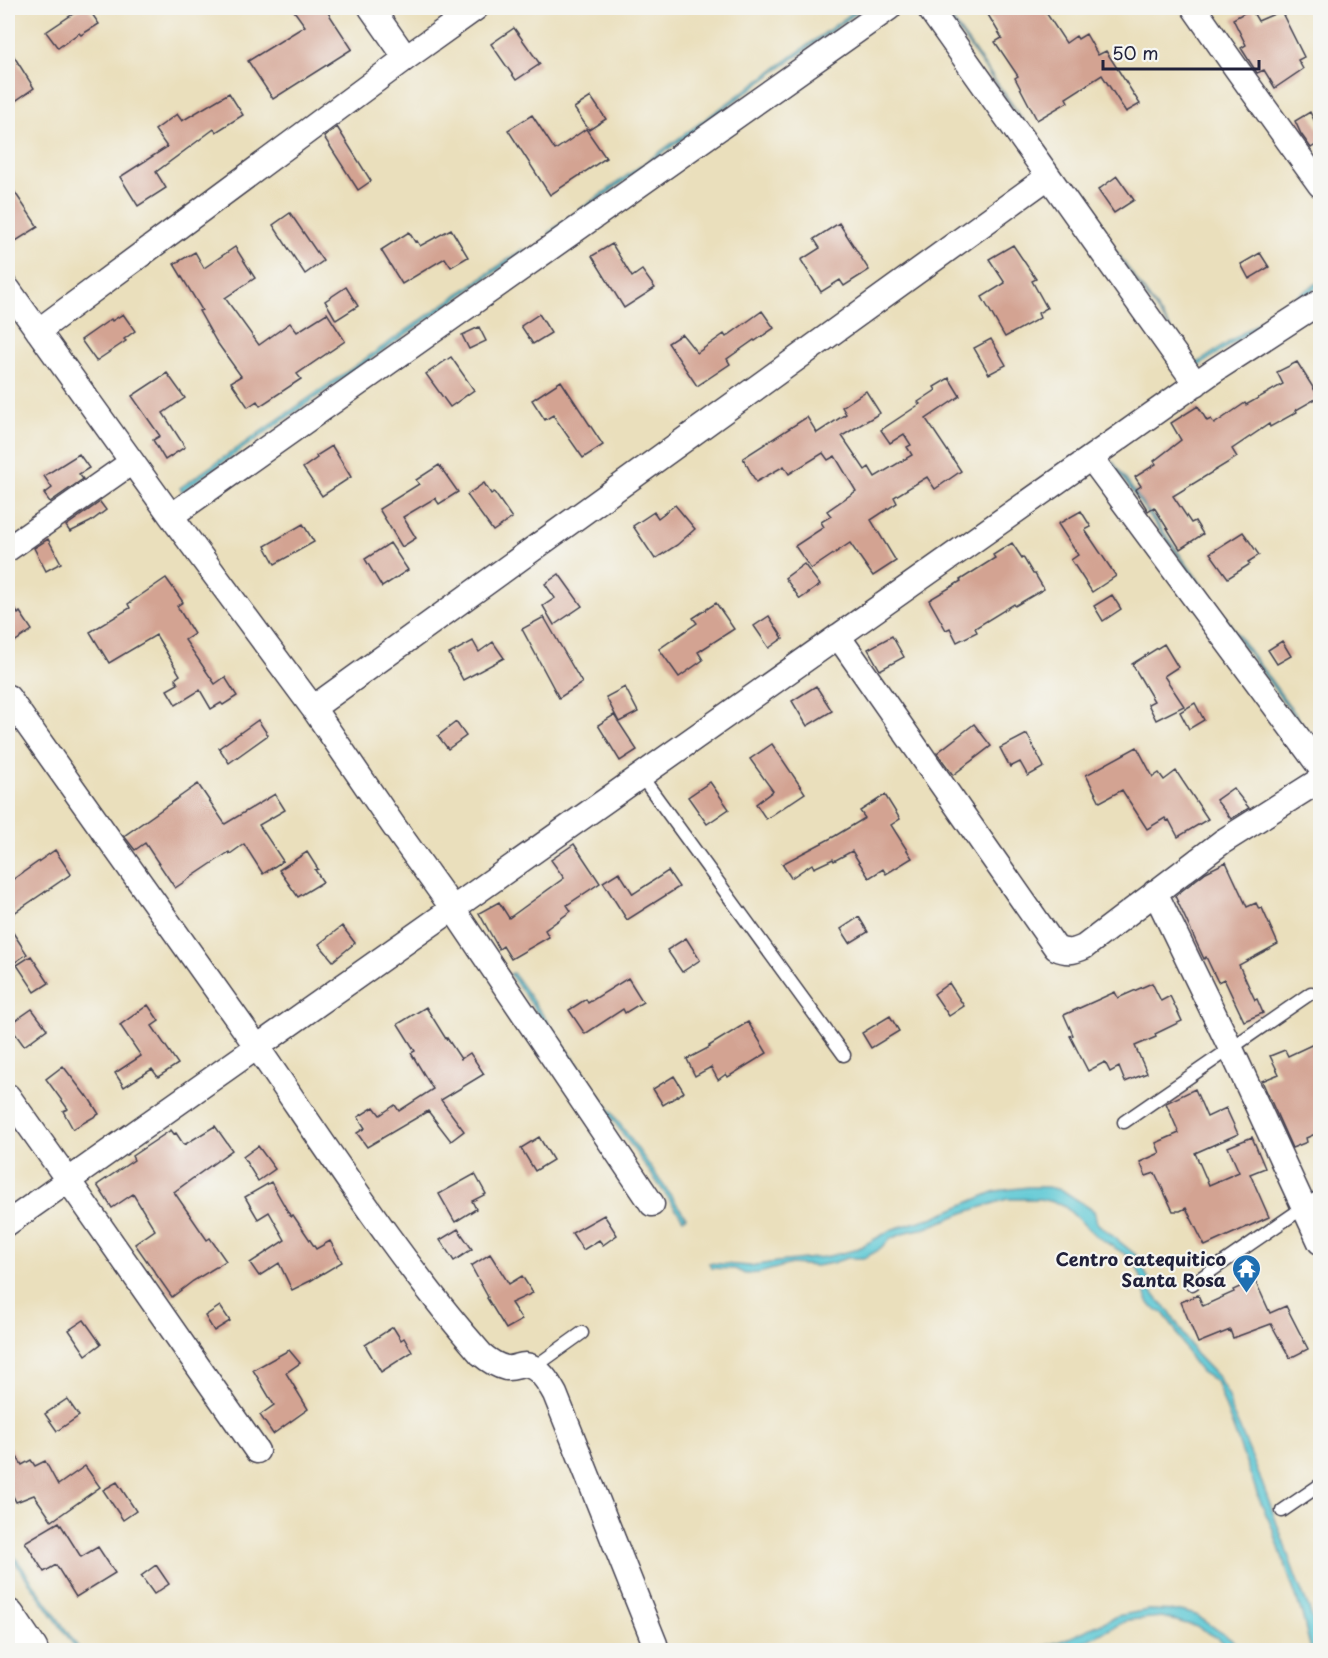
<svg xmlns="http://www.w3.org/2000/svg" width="1328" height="1658" viewBox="0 0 1328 1658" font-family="'Playpen Sans',sans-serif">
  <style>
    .water { fill: #5cc8d4; stroke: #3f7588; stroke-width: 1.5 }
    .building { fill: #d3a392 }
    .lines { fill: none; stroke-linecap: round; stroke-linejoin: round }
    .lane-casing { stroke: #403e4e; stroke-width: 15 }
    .street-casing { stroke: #403e4e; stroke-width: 27 }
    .highway-casing { stroke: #403e4e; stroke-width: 36 }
    .lane { stroke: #fff; stroke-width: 12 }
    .street { stroke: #fff; stroke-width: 24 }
    .highway { stroke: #fff; stroke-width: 33 }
    .labels { text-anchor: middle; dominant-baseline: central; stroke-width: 4.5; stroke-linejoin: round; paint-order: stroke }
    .poi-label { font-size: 18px; font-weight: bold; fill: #22223b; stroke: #f6f6f2; text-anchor: end }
  </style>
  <rect width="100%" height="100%" fill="#f6f6f2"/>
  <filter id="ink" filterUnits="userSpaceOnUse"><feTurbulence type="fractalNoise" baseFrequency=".0167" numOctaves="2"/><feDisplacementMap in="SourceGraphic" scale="12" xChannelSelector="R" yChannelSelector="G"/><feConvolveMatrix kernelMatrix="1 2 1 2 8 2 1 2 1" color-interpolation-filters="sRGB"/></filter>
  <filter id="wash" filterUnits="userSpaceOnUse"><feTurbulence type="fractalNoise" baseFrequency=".008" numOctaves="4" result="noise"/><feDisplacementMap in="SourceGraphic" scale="24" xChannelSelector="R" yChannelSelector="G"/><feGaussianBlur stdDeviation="1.35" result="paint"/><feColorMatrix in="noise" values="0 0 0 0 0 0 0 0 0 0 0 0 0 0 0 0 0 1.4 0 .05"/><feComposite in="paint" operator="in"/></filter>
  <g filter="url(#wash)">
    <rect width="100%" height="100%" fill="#eadfbc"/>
    <path class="water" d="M859 8H863L551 234 549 232Z
      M942 8H944L1196 364 1320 281V285L1197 367Z
      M523 249 525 251 182 491 180 488Z
      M1113 462 1320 748V752L1112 464Z
      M513 973 686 1217 683 1219 510 974Z
      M1028 1187H1047L1062 1190 1094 1211 1097 1223 1137 1256 1150 1282 1152 1292 1158 1300 1170 1312 1195 1353 1217 1376 1229 1397 1231 1410C1256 1462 1275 1518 1294 1572 1304 1600 1317 1620 1319 1650H1311L1302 1614 1272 1527 1260 1501 1216 1381 1201 1372 1191 1359 1173 1326 1163 1313 1152 1307 1146 1299 1143 1282 1136 1265 1128 1256 1096 1236 1062 1204 1040 1199H1007L963 1213 926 1228 910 1231 892 1238 877 1251 864 1258H847L832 1263 816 1266 791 1264 759 1273 745 1274 735 1269 711 1268 709 1263 750 1266 777 1262 825 1257 855 1250 893 1229 934 1217 996 1191Z
      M8 1547 80 1650H77L8 1552Z
      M1148 1610 1181 1611 1196 1615 1246 1650H1231L1216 1637 1198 1627 1162 1617 1128 1620 1082 1643 1060 1650H1009L1015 1649H1035L1067 1639 1117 1616Z"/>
    <g id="blocks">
      <path class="building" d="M82 8H88L99 24 81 35 79 33 58 48 46 32Z
        M292 8H325L352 49 273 99 248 61 305 26Z
        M984 8H1043L1066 43 1076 36 1078 39 1086 34 1098 55 1106 51 1140 104 1126 112 1102 75 1066 98 1068 102 1037 120 1015 78 1018 76 995 42 1002 38Z
        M1251 9 1258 21 1281 11 1304 57 1298 60 1303 69 1275 88 1264 70 1257 73 1241 48 1246 45 1233 19Z
        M514 28 540 64 516 80 491 44Z
        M8 47 34 88 8 106Z
        M229 93 243 115 216 132 214 129 156 172 166 188 138 206 120 177 167 147 155 130 177 114 182 121Z
        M591 97 606 119 589 130 574 108Z
        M1310 112 1320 132V142L1311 148 1301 134 1295 121Z
        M532 115 555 150 586 129 606 158 550 195 508 130Z
        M337 127 371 181 358 190 324 137Z
        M1117 176 1134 200 1114 213 1098 190Z
        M8 182 38 227 8 246Z
        M290 213 323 261 305 274 273 225Z
        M839 223 869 270 844 286 840 280 821 292 801 260 820 248 814 239Z
        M451 229 468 257 451 267 445 258 402 284 381 250 409 232 415 242 417 241 420 246Z
        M612 244 632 277 642 270 655 288 624 308 592 256Z
        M1013 245 1036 279 1032 281 1047 308 1038 313 1040 318 1005 337 982 297 1005 283 989 259Z
        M235 247 255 278 225 298 259 345 290 323 297 332 327 313 345 341 297 374 301 379 260 406 257 401 248 407 231 382 241 376 216 341 199 311 202 310 174 264 195 252 204 268Z
        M1260 253 1269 267 1249 279 1241 264Z
        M346 287 358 306 336 320 325 301Z
        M762 311 774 328 755 341 754 340 727 359 730 364 697 386 668 343 682 334 697 353 724 334 726 337Z
        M123 314 135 331 124 339 126 341 96 361 81 340 111 319 112 321Z
        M539 314 551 333 533 344 521 326Z
        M479 327 486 341 469 349 462 335Z
        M991 339 1006 365 989 374 974 348Z
        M451 357 474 390 450 407 426 374Z
        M1297 362 1319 397 1296 410 1297 412 1270 427 1269 424 1232 449 1237 457 1173 496 1191 523 1195 521 1203 534 1180 549 1154 507 1148 511 1135 490 1141 486 1135 477 1156 464 1154 461 1181 440 1171 423 1198 406 1207 421 1211 419 1214 424 1245 403 1246 405 1283 384 1277 372Z
        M167 373 185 398 163 413 185 447 165 460 153 440 160 436 132 396Z
        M949 378 960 396 926 419 961 471 935 489 927 477 894 497 897 503 871 520 896 561 873 576 850 543 811 569 795 546 824 527 821 522 831 516 827 511 856 491 835 456 828 460 823 453 789 474 784 466 756 482 743 458 807 417 817 433 846 414 842 407 866 391 880 413 842 436 865 470 869 467 875 477 912 455 907 447 911 445 904 434 890 443 881 430 920 404 918 402 936 390 934 387Z
        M561 381 603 445 583 458 553 415 545 420 532 400Z
        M332 446 351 477 322 496 303 468 317 458 316 456Z
        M79 454 89 468 79 474 83 479 50 502 44 494 52 488 44 476Z
        M439 465 458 492 439 504 435 498 403 517 416 538 402 547 379 509 419 484 416 480Z
        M484 483 491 494 494 492 512 518 493 531 467 495Z
        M100 502 106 510 90 522 70 532 66 526Z
        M675 505 695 529 677 545 655 559 633 526 654 512 658 518Z
        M1081 511 1091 527 1085 530 1116 576 1092 592 1071 560 1078 555 1058 524Z
        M303 524 314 542 275 564 265 546Z
        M1243 532 1259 555 1248 562 1250 564 1228 578 1210 553Z
        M48 539 61 563 46 571 34 548Z
        M390 543 408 570 382 587 365 559Z
        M1012 543 1022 558 1023 557 1033 574H1035L1044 589 1015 606 1014 604 975 628 977 632 957 642 950 628 946 630 929 600 961 581 960 580 995 558 993 555Z
        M804 564 820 585 800 599 785 578Z
        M559 574 582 606 554 625 543 606 555 598 545 584Z
        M166 578 183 602 177 606 194 634 185 640 215 684 225 677 237 696 223 705 221 703 211 709 200 690 176 705 167 690 178 684 175 679 180 675 156 635 109 663 90 632 130 608 128 604Z
        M1112 595 1121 609 1103 621 1094 606Z
        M8 597 18 614 20 612 32 630 8 646Z
        M716 603 734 629 698 652 703 660 679 677 659 649 697 623 693 618Z
        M769 616 783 638 769 648 754 626Z
        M544 617 582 683 559 698 522 629Z
        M892 636 904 657 880 670 868 649Z
        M473 641 479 652 493 642 504 658 463 680 449 654Z
        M1282 641 1291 656 1277 664 1268 650Z
        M1164 644 1178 667 1164 676 1184 706 1156 720 1148 704 1154 701 1132 664Z
        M816 686 832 711 807 726 792 701Z
        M625 687 638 712 619 722 606 697Z
        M1195 703 1204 720 1189 729 1180 712Z
        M614 715 637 750 620 761 598 725Z
        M258 720 268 735 229 763 219 748Z
        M456 722 466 736 448 749 438 736Z
        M974 724 991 746 953 775 937 753Z
        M1027 734 1044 767 1028 776 1020 762 1010 767 1000 748Z
        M772 744 805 793 766 819 756 804 773 791 750 759Z
        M1137 747 1153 777 1159 773 1164 780 1176 771 1208 819 1178 837 1169 820 1167 821 1165 818 1147 829 1122 790 1100 802 1086 775Z
        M710 782 729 809 707 824 688 797Z
        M198 784 225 824 275 794 285 810 259 825 283 861 263 874 244 844 230 854 229 852 175 888 145 843 135 850 124 836Z
        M1233 788 1249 808 1231 819 1216 800Z
        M885 795 900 819 891 825 912 858 886 874 883 869 869 878 852 851 834 861 833 859 814 868 812 864 791 878 782 864 835 836 865 818 860 811Z
        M574 844 600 883 567 905 571 911 545 930 549 937 511 959 503 946 499 949 479 913 499 902 509 918 564 878 551 860Z
        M55 850 71 874 8 917V883Z
        M307 852 318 869 315 870 323 882 298 897 279 870Z
        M1226 862 1247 907 1256 903 1259 909 1262 908 1278 944 1239 965 1255 1000 1257 999 1263 1013 1244 1021 1224 979 1218 982 1206 957 1204 959 1175 896 1206 872Z
        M668 871 679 887 627 920 603 882 619 872 633 894Z
        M859 917 868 932 850 943 841 929Z
        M8 925 27 954 8 967Z
        M342 926 355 943 333 961 319 944Z
        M686 938 700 960 682 972 667 950Z
        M31 956 49 983 35 992 17 965Z
        M628 978 643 1002 625 1013 623 1009 585 1034 569 1010 586 999 588 1003Z
        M949 983 964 1006 949 1016 934 994Z
        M1152 983 1161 1001 1170 996 1182 1021 1155 1034 1156 1037 1135 1046 1147 1073 1125 1082 1119 1067 1110 1072 1105 1062 1088 1071 1070 1036 1073 1035 1064 1015 1115 992 1118 998Z
        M148 1005 159 1021 152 1026 178 1064 158 1077 152 1069 124 1087 115 1073 141 1056 120 1025Z
        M426 1007 446 1039 447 1038 461 1059 470 1053 484 1074 441 1100 464 1131 451 1141 428 1111 367 1147 357 1133 365 1128 358 1117 374 1107 380 1115 395 1105 399 1111 433 1089 411 1053 415 1051 398 1024Z
        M32 1009 47 1029 24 1046 9 1025Z
        M890 1016 899 1031 871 1048 862 1033Z
        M748 1022 767 1053 728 1077 726 1074 718 1080 711 1067 695 1076 687 1059 710 1047 709 1046Z
        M1320 1041V1132L1306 1138 1307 1142 1292 1148 1262 1081 1279 1074 1270 1056 1285 1050 1288 1056Z
        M63 1066 86 1096 87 1095 99 1114 73 1129 63 1111 68 1109 46 1079Z
        M674 1076 684 1092 663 1105 653 1089Z
        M1195 1089 1207 1117 1226 1108 1238 1134 1195 1153 1209 1185 1239 1172 1228 1147 1252 1137 1265 1168 1250 1174 1269 1217 1205 1246 1186 1208 1180 1211H1173L1155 1173 1146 1176 1140 1162 1160 1153 1156 1143 1179 1133 1166 1103Z
        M215 1126 232 1150 174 1192 207 1240 210 1238 226 1261 193 1281 172 1297 135 1244 155 1230 133 1194 112 1208 97 1185 134 1160 132 1156 171 1130 174 1134 176 1133 184 1145Z
        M539 1137 553 1160 535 1171 521 1148Z
        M258 1146 275 1169 258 1181 243 1157Z
        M475 1174 486 1194 472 1201 476 1209 455 1222 439 1194Z
        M271 1182 291 1217 293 1215 316 1249 330 1241 342 1262 310 1281 292 1290 279 1263 259 1276 250 1263 285 1240 269 1212 258 1219 245 1197Z
        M604 1215 617 1235 603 1245 599 1240 583 1250 572 1233Z
        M458 1229 472 1249 454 1261 440 1240Z
        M490 1254 509 1284 522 1276 533 1293 511 1303 522 1320 506 1329 487 1298 488 1297 471 1266Z
        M1255 1280 1270 1313 1286 1306 1308 1349 1290 1358 1271 1324 1233 1338 1230 1330 1198 1343 1181 1302 1198 1295 1203 1306 1234 1292 1233 1290Z
        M220 1306 230 1321 214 1331 205 1316Z
        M84 1320 101 1344 86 1355 69 1330Z
        M393 1327 401 1340 404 1338 412 1352 381 1372 365 1345Z
        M289 1350 300 1363 286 1373 308 1409 273 1434 260 1415 274 1405 253 1370Z
        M67 1399 79 1416 57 1431 45 1414Z
        M8 1443 22 1465 31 1460 35 1466 45 1461 58 1485 85 1466 100 1487 52 1521 34 1495 16 1502 8 1486Z
        M117 1482 136 1511 123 1520 103 1490Z
        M59 1522 81 1557 98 1547 115 1573 76 1597 56 1565 44 1572 25 1542Z
        M156 1565 169 1584 154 1594 141 1576Z"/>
    </g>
  </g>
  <g filter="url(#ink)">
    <use href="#blocks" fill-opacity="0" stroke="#403e4e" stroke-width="1.5"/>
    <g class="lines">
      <defs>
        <path id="lane" d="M641 776 844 1055
          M1124 1122 1311 993
          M1192 1284 1320 1196
          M533 1368 582 1333
          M1282 1511 1320 1485"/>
        <path id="street" d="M371 8 406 58
          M929 8 1196 384
          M1194 8 1236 68 1320 185
          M8 289 171 516 313 708 393 825 453 909 652 1204
          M38 331 406 58 476 8
          M1091 458 1320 767
          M171 516 889 8
          M8 549 132 462
          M838 636 1056 948C1067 953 1073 952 1084 947L1222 842 1320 780
          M8 697C91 814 175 930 257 1047 329 1151 398 1259 481 1354 488 1360 497 1366 506 1368 513 1369 519 1365 525 1365 539 1366 549 1383 555 1394L655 1644
          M313 708 1048 177
          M1155 892 1231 1049 1320 1242
          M8 1096 68 1180 257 1451
          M8 1223 1215 370 1320 302"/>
        <path id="highway" d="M8 1616 31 1650"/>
      </defs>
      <use href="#lane" class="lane-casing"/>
      <use href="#street" class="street-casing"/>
      <use href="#highway" class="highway-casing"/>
      <use href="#lane" class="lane"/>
      <use href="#street" class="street"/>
      <use href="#highway" class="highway"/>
    </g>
  </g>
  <defs>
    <symbol id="temple-pin" viewBox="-11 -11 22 30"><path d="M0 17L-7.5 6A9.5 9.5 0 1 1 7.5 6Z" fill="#1f6fb2" stroke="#f6f6f2"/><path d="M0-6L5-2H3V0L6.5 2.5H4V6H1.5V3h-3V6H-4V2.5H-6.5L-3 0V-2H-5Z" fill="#fff"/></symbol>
  </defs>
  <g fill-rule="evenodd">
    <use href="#temple-pin" x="1230" y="1252" width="33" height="45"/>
  </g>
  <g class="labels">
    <g class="poi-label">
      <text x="1226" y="1258">Centro catequitico<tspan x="1226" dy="21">Santa Rosa</tspan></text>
    </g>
  </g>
  <rect width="1328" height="1658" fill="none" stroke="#f6f6f2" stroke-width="30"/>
  <path d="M1103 60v9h156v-9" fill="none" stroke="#22223b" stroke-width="3"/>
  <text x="1112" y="60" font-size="18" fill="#22223b" stroke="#f6f6f2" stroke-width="4.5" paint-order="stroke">50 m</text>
</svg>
